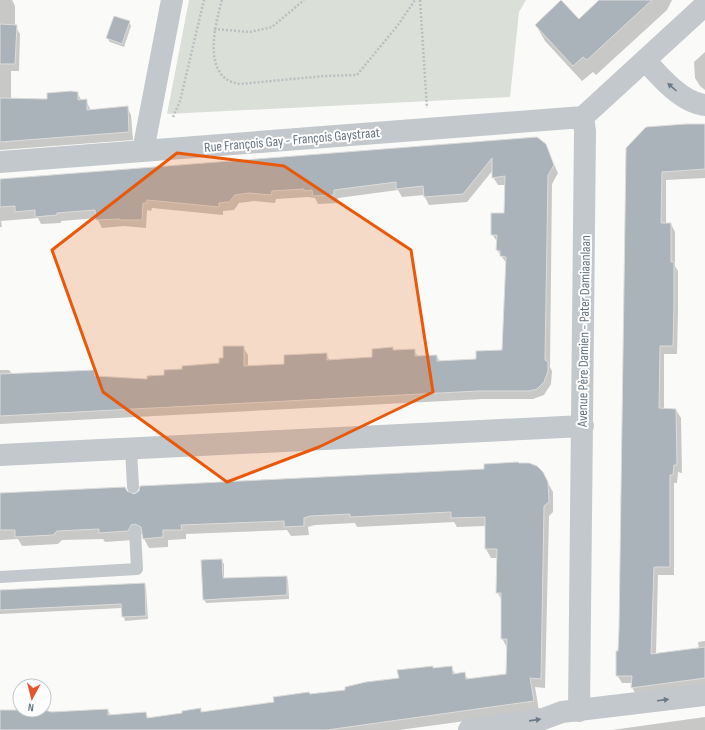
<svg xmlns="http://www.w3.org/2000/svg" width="705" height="730" viewBox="0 0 705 730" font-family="'Sofia Sans Condensed',sans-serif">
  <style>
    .park { fill: #dadfd7 }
    .shadow { fill: #0003 }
    .building { fill: #aab3b9; stroke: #dcdcda }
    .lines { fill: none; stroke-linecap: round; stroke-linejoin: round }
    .path { stroke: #bbbfc2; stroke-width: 2.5; stroke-dasharray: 2 2; stroke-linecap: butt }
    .lane { stroke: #c3c8cc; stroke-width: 12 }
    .street { stroke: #c3c8cc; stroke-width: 22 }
    .oneway { fill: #6a7a87 }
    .marked { fill: #e8590c; fill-opacity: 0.2; stroke: #e8590c; stroke-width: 3; stroke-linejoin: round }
    .labels { text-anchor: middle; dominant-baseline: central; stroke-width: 4; stroke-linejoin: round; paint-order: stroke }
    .street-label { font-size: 14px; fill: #657683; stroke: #fff }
  </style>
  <rect width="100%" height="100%" fill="#fafaf8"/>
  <path class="park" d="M189 0H526L519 12 510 97 167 114Z"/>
  <path class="shadow" d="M0 0H12L15 6V26L20 34 19 71H11V99L48 100 77 93 82 101 86 100 91 111 127 107 131 115 133 140 0 150Z
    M601 0H672L667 10 596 75 593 72 582 81 545 41 536 25 579 21Z
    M129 22 131 26 124 47 110 42 107 38Z
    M705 52V90L700 86 695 78 694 62Z
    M701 124H705V178L666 180V224H671L675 232V266L678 271V312L677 354H664V409L676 410 681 418 682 473 678 472 677 483H674V575H658L656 654 699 649 698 642 705 641V686L636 695 632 687V683H622L617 675 647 128Z
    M545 145 558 173 552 184 550 367 552 371 551 384 544 395 533 399H483L0 424V370H9L13 375 94 371 98 378 148 380 220 364 224 359 243 347 248 355V367L285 365 326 354 330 361 373 358V350H414L418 357 437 356 440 362 477 360 503 351 507 264 497 250 498 243 492 234 505 214 506 185H498L493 177V170L467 202 429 205 424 195 402 197 398 190 338 198V203L318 204 315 198 308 197 276 199 275 203 254 201 239 203 234 210 223 211V215L152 208 151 211 147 210 146 228 124 226 102 228 97 218 61 221V223L41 224 38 218 1 221 2 227H0V180Z
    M542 472 553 492V512L549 516 545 688 535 687 539 711 399 730H0V710H44L51 713 108 710 111 716 146 713 148 718 183 714 200 709 202 713 275 703 310 695 346 691 400 679 432 667 434 669 451 667 456 675 464 673 468 679 507 675V648L502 638V600L497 592 498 558H491L486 549V526L457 527 454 522 357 527 355 523 315 525 308 527 309 535 291 536 287 530 186 534V539L168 540V547L149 548 141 533 133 540 105 542 103 539 62 540 58 544 22 546 18 539 0 540V494L128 493 134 496Z
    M221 560 224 564V579L286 577 288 580 289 599 206 603 204 599Z
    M144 584 146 588 148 619 125 621 122 608 0 614V591Z
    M705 717V730H612Z"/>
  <path class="building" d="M561 0 579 19 599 0H652L587 60 583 57 573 66 535 25Z
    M114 16 130 21 122 44 106 38Z
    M0 24 17 25 15 64H0Z
    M71 91 78 92V100L87 99V110L128 106 129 132 0 142V98L47 99V93Z
    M686 124H705V169L662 172 661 223H671V262H674V303L673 346H660L659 408 676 409 677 465H674L673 475H670V567H654L651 654 705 647V678L631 688 632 676H616V651H618L619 629 626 148 646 127Z
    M537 137 546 144 554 165 548 175 545 360 548 362V371L544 382 537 389 529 391H478L0 416V374L95 370V376L147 379V376L164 375V370L182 369V366L219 363V358H223V346H244V366L284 364V355L327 353V360L372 357V349L393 347V350L415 349V356L437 355V361L476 359V351L502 350 506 257 500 256V251L496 250 497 235H491V213H504L505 176 492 178V158L463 194 424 197 423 186 396 189V182L334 190V195L313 196 312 190 304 191V189L272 191 271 195 249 193 235 195 229 202 219 203V207L147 200V203H143L142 220H120V219L96 220 95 210 57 213V215L35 217V210L15 212V206L0 207V179Z
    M518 462 519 463H529L537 466 543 472 548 482 549 502 544 506 541 679 530 678 534 701 327 730H0V710H45L51 712 108 709V715L146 712 147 718 182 713V711L201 708V712L274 702 273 697 309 692 310 694 345 690V687L366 682 399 678 397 670 433 666V668L452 666 453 674 465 672 466 679 506 674 507 639H501V593H496L497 549H485V517L451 518V512L350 517V514L310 516 304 518V526L284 527V521L181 525 182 530H163V537L143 539 141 527 135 524 131 525 128 531 99 533V529L57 531 53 535 15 537V530H0V493L125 487 127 491 134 494 139 491 140 486 484 469V464Z
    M222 559 223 578 287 576V595L203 600 201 560Z
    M145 583 146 616 122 617 121 604 0 610V590Z"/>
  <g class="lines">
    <path class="path" d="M222 0C215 25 201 79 240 84L324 76 357 75 398 25 415 0
      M420 0 427 108
      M214 29 250 32 272 27 304 0
      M173 117 180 101 204 0"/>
    <path class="lane" d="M131 448 133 487
      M0 577 137 569 135 531"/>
    <path class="street" d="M645 60C659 76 682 103 705 105
      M143 151 172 0
      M0 162 583 117
      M0 455 583 426
      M579 711 585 131 583 117 705 5
      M469 730 543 719 562 712 705 695"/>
  </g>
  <defs><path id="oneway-solid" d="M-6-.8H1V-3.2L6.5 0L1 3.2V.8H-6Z"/></defs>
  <g class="oneway">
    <use href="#oneway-solid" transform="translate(672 87) rotate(-138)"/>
    <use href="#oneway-solid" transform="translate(663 700) rotate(-7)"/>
    <use href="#oneway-solid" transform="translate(535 720) rotate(-8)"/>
  </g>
  <path class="marked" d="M177 153 284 166 411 250 433 392 319 447 227 482 103 392 52 250Z"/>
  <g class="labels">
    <g class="street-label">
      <text transform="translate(292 140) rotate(-5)">Rue François Gay - François Gaystraat</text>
      <text transform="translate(584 331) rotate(-89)">Avenue Père Damien - Pater Damiaanlaan</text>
    </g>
  </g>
  <g transform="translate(32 698) rotate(187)"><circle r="19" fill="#ffffff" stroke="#c1c8cd"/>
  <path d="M0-3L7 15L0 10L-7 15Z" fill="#e4572e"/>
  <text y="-6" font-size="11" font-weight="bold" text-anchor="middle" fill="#657683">N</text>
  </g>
</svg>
